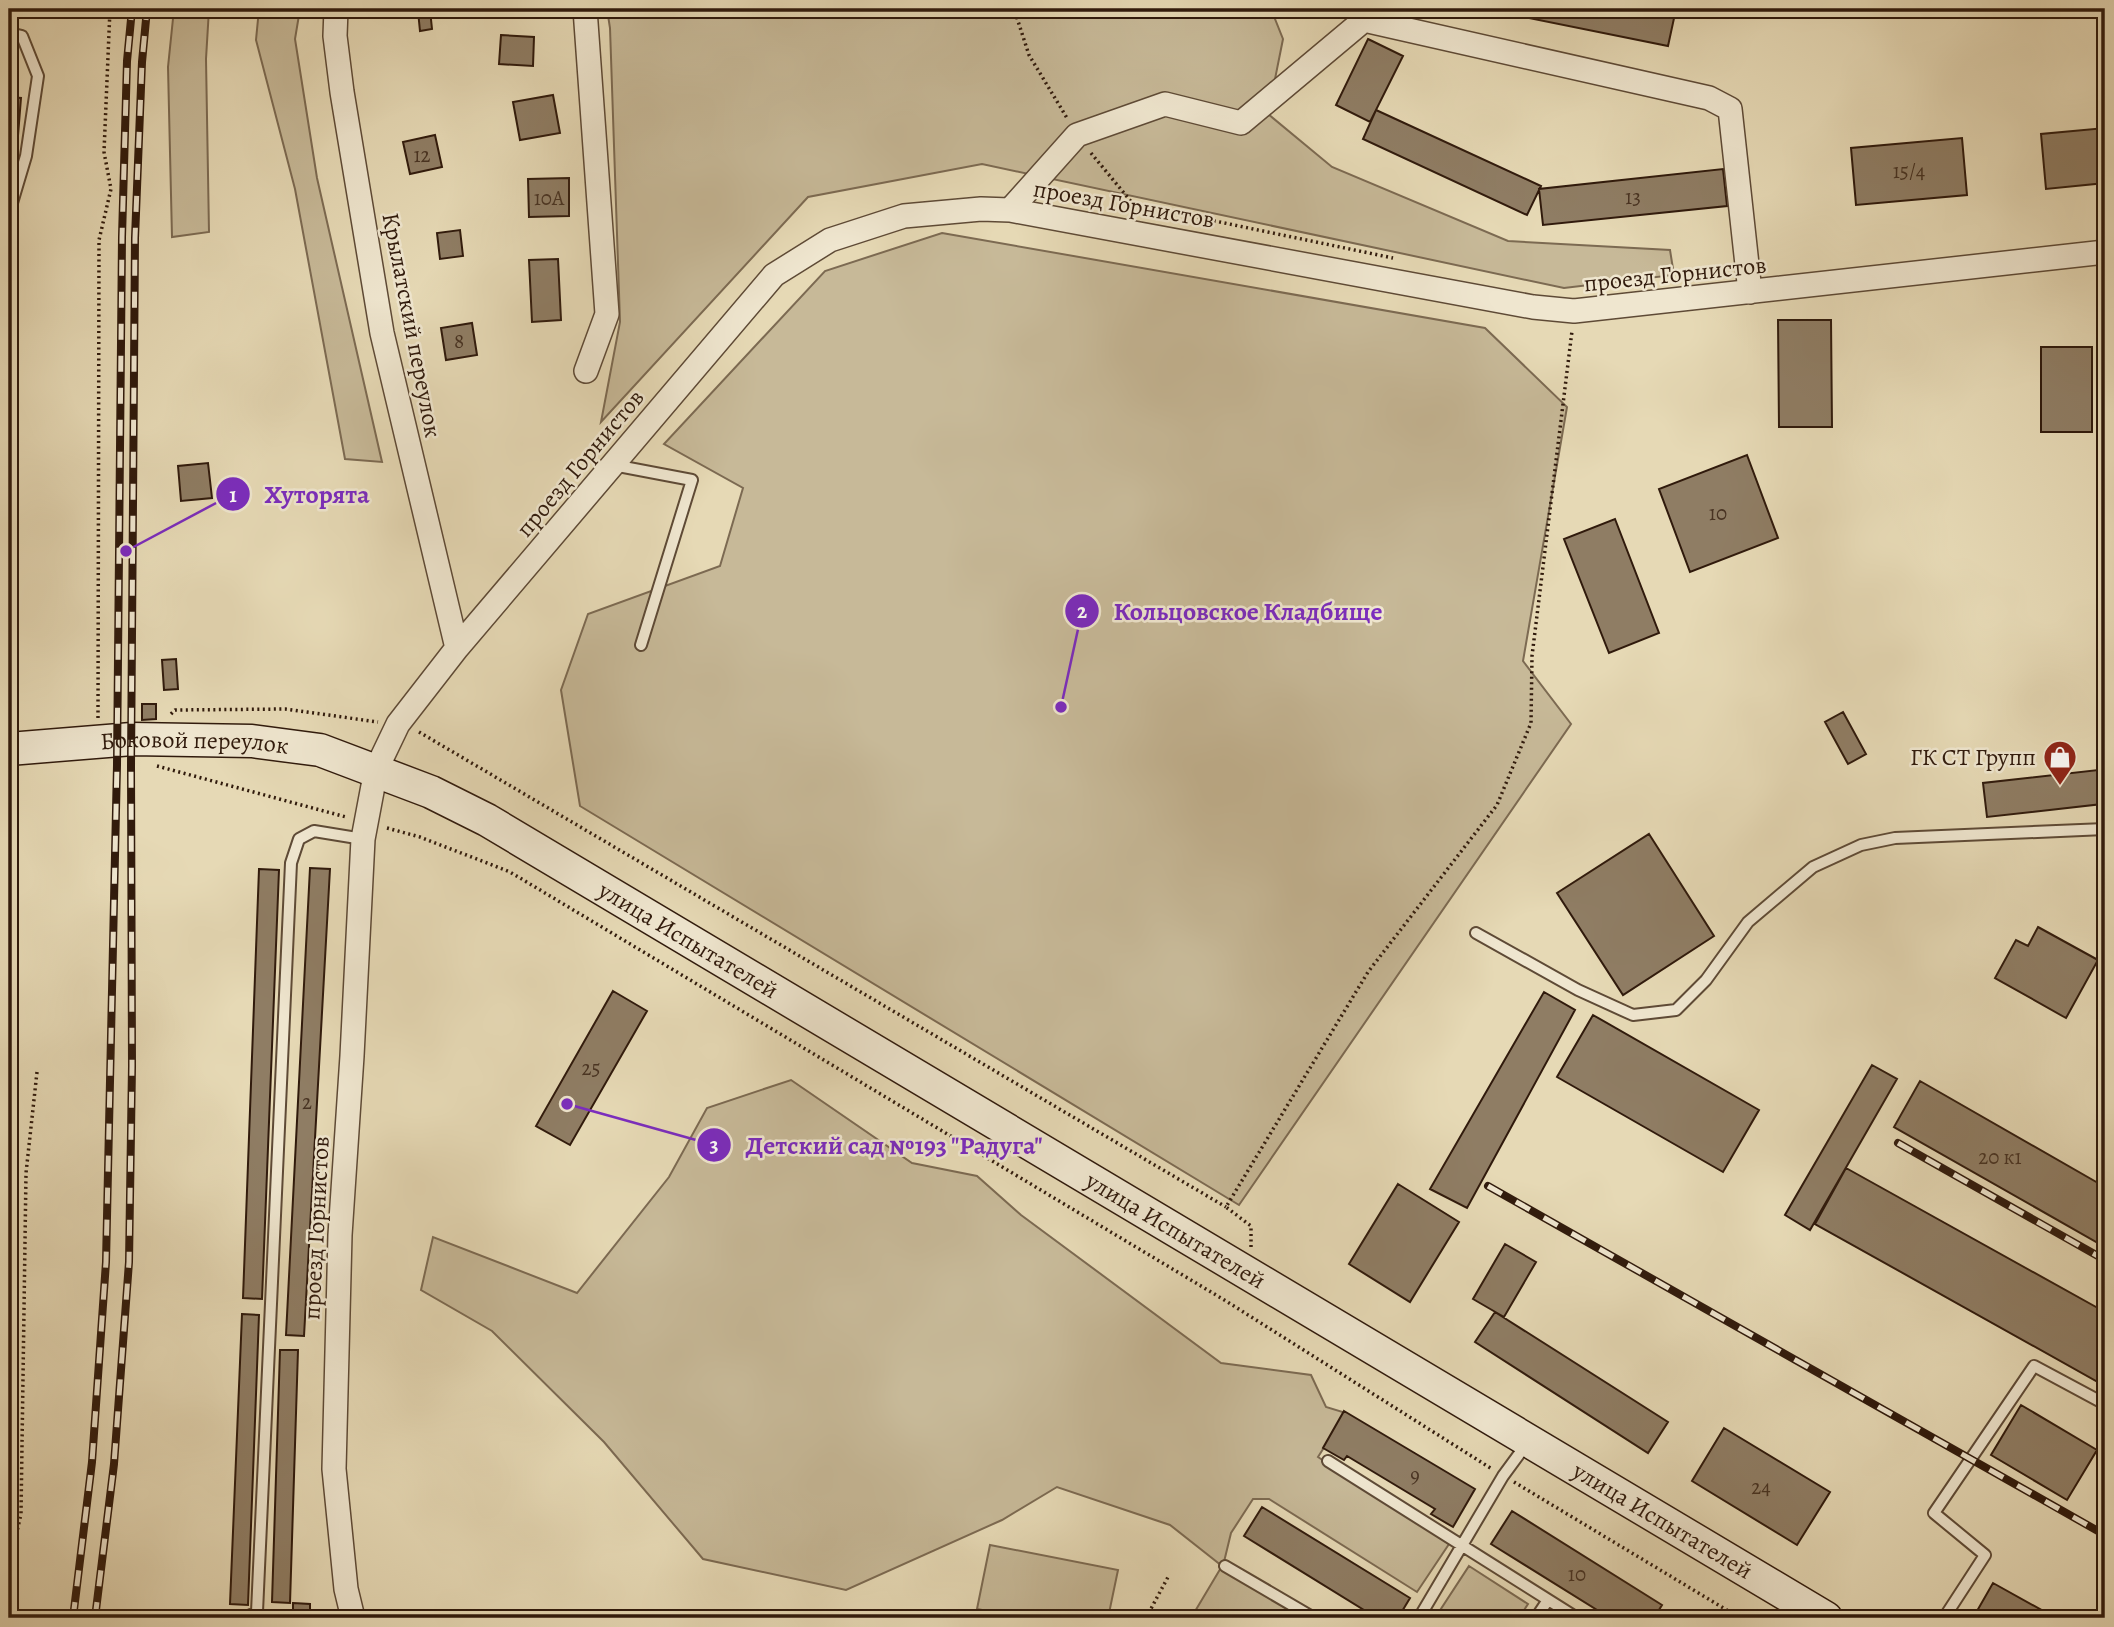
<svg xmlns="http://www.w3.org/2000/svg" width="2114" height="1627" viewBox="0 0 2114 1627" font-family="Alegreya,serif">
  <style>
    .green { fill: #c7b998; stroke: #7c6a52; stroke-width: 2 }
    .building { fill: #8f7d64; stroke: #301a0c; stroke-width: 2 }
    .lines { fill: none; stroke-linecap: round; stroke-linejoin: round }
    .service-casing { stroke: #5e4a36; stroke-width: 14 }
    .minor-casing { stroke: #5e4a36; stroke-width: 26 }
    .secondary-casing { stroke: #301a0c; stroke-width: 35 }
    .path { stroke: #301a0c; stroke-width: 3.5; stroke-dasharray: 2 3.5; stroke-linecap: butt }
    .service { stroke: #efe6cf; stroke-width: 10 }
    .minor { stroke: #efe6cf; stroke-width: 23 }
    .secondary { stroke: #efe6cf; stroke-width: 32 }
    .rail-casing { stroke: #301a0c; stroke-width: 8 }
    .rail { stroke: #efe6cf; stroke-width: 5; stroke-dasharray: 16; stroke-linecap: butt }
    .labels { text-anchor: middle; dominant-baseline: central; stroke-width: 5; stroke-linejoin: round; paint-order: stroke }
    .number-label { font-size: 21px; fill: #483322 }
    .street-label { font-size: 24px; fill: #301a0c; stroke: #efe6cf }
    .poi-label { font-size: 24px; fill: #301a0c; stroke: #efe6cf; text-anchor: end }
    .leader { fill: none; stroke: #7b2cbf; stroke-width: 2.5 }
    .callout-dot { fill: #7b2cbf; stroke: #efe6cf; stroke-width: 2.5 }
    .mark-label { font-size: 21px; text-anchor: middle; font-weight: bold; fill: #fff }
    .callout-label { font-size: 26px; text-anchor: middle; font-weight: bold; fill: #7b2cbf; stroke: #efe6cf; stroke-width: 5; stroke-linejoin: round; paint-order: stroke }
  </style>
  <rect width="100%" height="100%" fill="#e6d9b5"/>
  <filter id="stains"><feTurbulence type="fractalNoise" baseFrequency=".00286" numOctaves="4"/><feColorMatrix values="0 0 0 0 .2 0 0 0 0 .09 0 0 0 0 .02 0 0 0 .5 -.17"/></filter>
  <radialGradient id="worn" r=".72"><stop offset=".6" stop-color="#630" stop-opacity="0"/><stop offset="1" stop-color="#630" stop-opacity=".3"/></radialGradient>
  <path class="green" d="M174 9H209L206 59 209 232 172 237 168 67Z
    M259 9H300L295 39 317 178 382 462 345 459 295 189 256 40Z
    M607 9H1271L1283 39 1268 114 1332 167 1508 241 1670 250 1674 275 1564 288 982 164 808 197 601 422 620 322 610 28Z
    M942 233 1485 328 1567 407 1523 661 1571 724 1239 1205 580 806 561 690 588 614 720 566 743 488 664 444 825 271Z
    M791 1080 912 1163 977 1176 1021 1215 1221 1363 1311 1375 1326 1407 1346 1413 1318 1457 1449 1544 1417 1592 1269 1499H1253L1231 1533 1223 1566 1309 1618H1191L1222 1566 1170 1525 1057 1487 1002 1520 846 1590 703 1559 604 1442 492 1331 421 1290 433 1237 577 1293 669 1177 707 1108Z
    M990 1545 1118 1570 1108 1618H1024L977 1609Z
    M1469 1566 1528 1604 1519 1618H1435Z"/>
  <path class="building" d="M1510 9H1676L1668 46 1509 14Z
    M430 10 432 29 420 31 418 11Z
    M501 35 534 37 533 66 499 64Z
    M1368 39 1403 56 1370 122 1336 105Z
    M553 95 560 133 520 140 513 102Z
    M9 97 21 98 17 148H9Z
    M1376 110 1541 186 1527 215 1363 139Z
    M2105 128V183L2046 189 2041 134Z
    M435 135 442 167 410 174 403 142Z
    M1962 138 1967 195 1856 205 1851 148Z
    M1723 169 1727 206 1543 225 1539 189Z
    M569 178V216L529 217 528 179Z
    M460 230 463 256 440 259 437 233Z
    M558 259 561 320 532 322 529 260Z
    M1778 320H1831L1832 427H1779Z
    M472 323 477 355 446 360 441 328Z
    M2041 347H2092V432H2041Z
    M1747 455 1778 538 1690 572 1659 489Z
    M208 463 212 498 181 501 178 466Z
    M1615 519 1659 633 1609 653 1564 539Z
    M176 659 178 689 164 690 162 660Z
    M142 704H156V719L142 720Z
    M1843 712 1866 754 1848 764 1825 722Z
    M2098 770 2102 804 1987 817 1983 783Z
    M1649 834 1714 936 1623 995 1557 893Z
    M310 868 330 869 304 1336 286 1335Z
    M259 869 279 870 262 1299 243 1298Z
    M2038 927 2098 960 2066 1018 1995 978 2016 940 2028 946Z
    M613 991 647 1011 570 1145 536 1126Z
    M1544 992 1575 1010 1467 1208 1430 1189Z
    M1593 1015 1759 1110 1723 1172 1557 1077Z
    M1872 1065 1897 1079 1810 1230 1785 1215Z
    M1920 1081 2105 1187V1247L1894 1127Z
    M1846 1168 2105 1312V1386L1815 1224Z
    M1398 1184 1459 1222 1410 1302 1349 1264Z
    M1505 1244 1536 1262 1504 1317 1473 1299Z
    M1495 1312 1668 1422 1648 1453 1475 1342Z
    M242 1314 259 1315 248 1605 230 1604Z
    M280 1350H298L290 1603 272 1602Z
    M2021 1405 2097 1450 2067 1500 1991 1455Z
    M1344 1411 1475 1489 1453 1527 1431 1514 1435 1509 1347 1456 1344 1460 1323 1448Z
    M1724 1428 1830 1492 1797 1545 1692 1481Z
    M1262 1507 1410 1598 1398 1618H1377L1244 1536Z
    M1512 1511 1662 1605 1654 1618H1610L1491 1544Z
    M1993 1583 2056 1618H1973Z
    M293 1603 310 1604V1618H293Z
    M208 1610H226V1618H208Z"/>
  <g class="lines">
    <defs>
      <path id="service" d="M9 33 22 36 38 76 26 156 9 213
        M613 465 692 480 641 645
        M1476 933 1578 990 1633 1015 1676 1010 1706 980 1748 922 1813 867 1861 845 1895 838 2105 829
        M1328 1461 1577 1618
        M1225 1566 1314 1618
        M257 1612 291 863 299 839 314 831 363 839
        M244 1618 257 1612
        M1419 1618 1503 1476 1528 1442
        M1536 1618 1548 1600
        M1944 1618 1985 1555 1934 1513 2034 1366 2105 1404"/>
      <path id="minor" d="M336 9 335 36 342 92 382 333 457 648
        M585 9 607 314 586 371
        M1010 210 1077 135 1165 104 1241 123 1364 20 1709 98 1730 109 1750 292
        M353 1618 346 1589 334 1469 340 1235 352 1056 363 839 376 770 398 724 457 648 774 275 830 240 904 216 981 209 1010 210 1533 307 1574 311 2105 252"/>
      <g id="secondary">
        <path id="s1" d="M9 749 132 739 252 741 320 750 431 792 487 820 1826 1618"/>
      </g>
    </defs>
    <use href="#service" class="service-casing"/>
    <use href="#minor" class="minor-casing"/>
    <use href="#secondary" class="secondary-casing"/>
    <path class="path" d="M1010 9 1016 15 1029 55 1067 118
      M1091 153 1133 204 1393 258
      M171 714 175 710 285 709 378 722
      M98 718 99 240 111 189 104 152 110 9
      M419 732 1226 1207
      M157 766 346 817
      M387 828 420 837 510 872 1226 1301 1492 1469
      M1251 1247V1226L1226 1207 1368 972 1497 805 1531 723 1532 656 1572 331
      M1514 1482 1740 1618
      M9 1567 21 1514 26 1173 37 1072
      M1146 1618 1168 1577"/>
    <use href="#service" class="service"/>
    <use href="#minor" class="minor"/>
    <use href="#secondary" class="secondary"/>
    <defs>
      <path id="rail" d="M1898 1143 2105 1260
        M1488 1186 2105 1535
        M73 1618 92 1462 106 1262 117 765 122 237 127 61 132 9
        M95 1618 114 1464 129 1262 132 1066 131 766 135 238 142 62 147 9"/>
    </defs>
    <use href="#rail" class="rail-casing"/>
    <use href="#rail" class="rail"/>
  </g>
  <defs>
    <symbol id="shop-pin" viewBox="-11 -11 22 30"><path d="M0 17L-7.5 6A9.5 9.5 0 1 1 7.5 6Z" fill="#8f2418" stroke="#efe6cf"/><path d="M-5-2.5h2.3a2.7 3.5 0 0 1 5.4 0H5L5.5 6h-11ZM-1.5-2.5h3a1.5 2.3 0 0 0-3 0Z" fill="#fff"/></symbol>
  </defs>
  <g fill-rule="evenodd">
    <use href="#shop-pin" x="2041" y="738" width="38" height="52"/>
  </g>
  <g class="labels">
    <g class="number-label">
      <text x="422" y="155">12</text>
      <text x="1909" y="171">15/4</text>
      <text x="1633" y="197">13</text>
      <text x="549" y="198">10А</text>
      <text x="459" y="341">8</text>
      <text x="1718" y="513">10</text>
      <text x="591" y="1068">25</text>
      <text x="307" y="1102">2</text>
      <text x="2000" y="1157">20 к1</text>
      <text x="1415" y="1475">9</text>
      <text x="1761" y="1487">24</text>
      <text x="1577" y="1574">10</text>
    </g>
    <g class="street-label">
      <text transform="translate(1124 204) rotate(10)">проезд Горнистов</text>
      <text transform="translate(1675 274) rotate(-6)">проезд Горнистов</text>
      <text transform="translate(412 325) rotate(79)">Крылатский переулок</text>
      <text transform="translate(580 463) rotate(-50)">проезд Горнистов</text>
      <text stroke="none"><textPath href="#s1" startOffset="186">Боковой переулок</textPath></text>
      <text stroke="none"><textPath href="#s1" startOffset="728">улица Испытателей</textPath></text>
      <text transform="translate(316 1228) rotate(-87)">проезд Горнистов</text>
      <text stroke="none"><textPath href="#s1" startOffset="1295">улица Испытателей</textPath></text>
      <text stroke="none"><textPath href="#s1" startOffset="1862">улица Испытателей</textPath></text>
    </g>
    <g class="poi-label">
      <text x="2036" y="757">ГК СТ Групп</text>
    </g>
  </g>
  <path class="leader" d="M126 551L233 494M1061 707L1082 611M567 1104L714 1145"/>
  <g class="callout-dot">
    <circle cx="126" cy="551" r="7"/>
    <circle cx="1061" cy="707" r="7"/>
    <circle cx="567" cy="1104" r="7"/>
    <circle cx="233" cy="494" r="18"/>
    <circle cx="1082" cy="611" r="18"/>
    <circle cx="714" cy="1145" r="18"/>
  </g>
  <g class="mark-label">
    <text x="233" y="502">1</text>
    <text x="1082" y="618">2</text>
    <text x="714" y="1152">3</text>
  </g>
  <g class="callout-label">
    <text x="317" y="503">Хуторята</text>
    <text x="1248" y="620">Кольцовское Кладбище</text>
    <text x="894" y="1154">Детский сад №193 "Радуга"</text>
  </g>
  <rect width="2114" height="1627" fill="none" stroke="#e6d9b5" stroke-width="35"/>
  <rect x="10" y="10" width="2093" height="1606" fill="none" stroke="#301a0c" stroke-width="3.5"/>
  <rect x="18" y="18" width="2079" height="1592" fill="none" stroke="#301a0c" stroke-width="2"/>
  <rect width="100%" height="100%" filter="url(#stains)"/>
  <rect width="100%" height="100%" fill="url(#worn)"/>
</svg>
